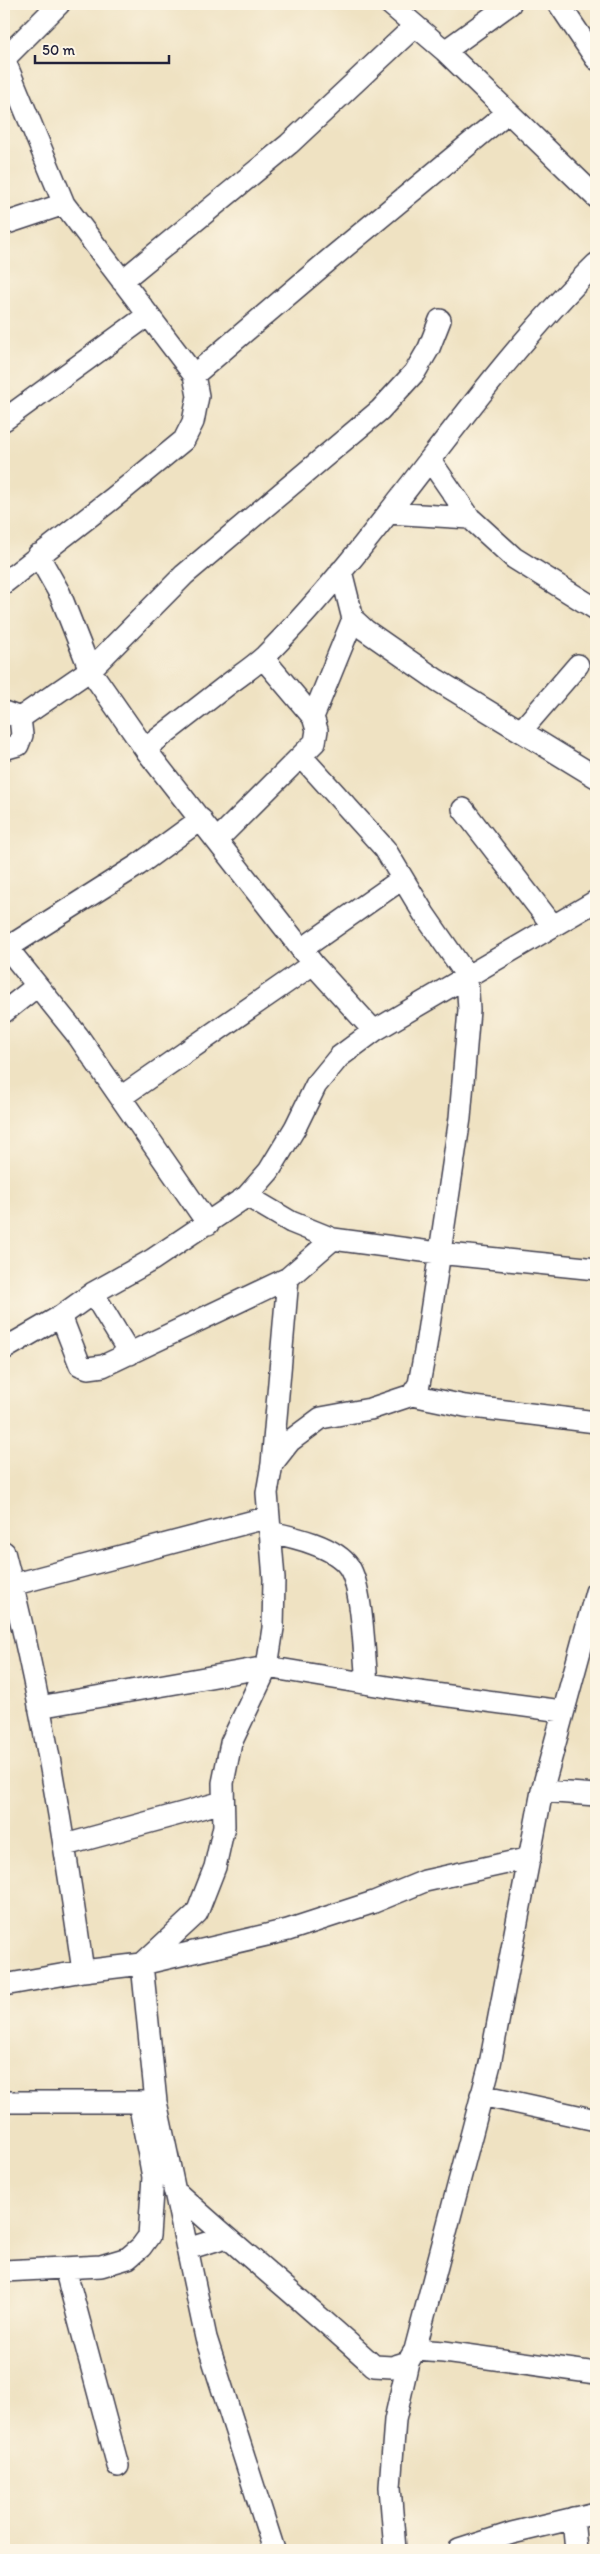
<svg xmlns="http://www.w3.org/2000/svg" width="600" height="2554" viewBox="0 0 600 2554" font-family="Itim,sans-serif">
  <style>
    .lines { fill: none; stroke-linecap: round; stroke-linejoin: round }
    .minor-casing { stroke: #413f4f; stroke-width: 24 }
    .minor { stroke: #fff; stroke-width: 21 }
  </style>
  <rect width="100%" height="100%" fill="#fcf5e5"/>
  <filter id="ink" filterUnits="userSpaceOnUse"><feTurbulence type="fractalNoise" baseFrequency=".02" numOctaves="2"/><feDisplacementMap in="SourceGraphic" scale="10" xChannelSelector="R" yChannelSelector="G"/><feConvolveMatrix kernelMatrix="1 2 1 2 8 2 1 2 1" color-interpolation-filters="sRGB"/></filter>
  <filter id="wash" filterUnits="userSpaceOnUse"><feTurbulence type="fractalNoise" baseFrequency=".0096" numOctaves="4" result="noise"/><feDisplacementMap in="SourceGraphic" scale="20" xChannelSelector="R" yChannelSelector="G"/><feGaussianBlur stdDeviation="1.12" result="paint"/><feColorMatrix in="noise" values="0 0 0 0 0 0 0 0 0 0 0 0 0 0 0 0 0 1.4 0 .05"/><feComposite in="paint" operator="in"/></filter>
  <g filter="url(#wash)">
    <rect width="100%" height="100%" fill="#efe2c2"/>
  </g>
  <g filter="url(#ink)">
    <g class="lines">
      <defs>
        <path id="minor" d="M390 4 445 51 596 197
          M559 4 596 59
          M445 51 510 4
          M4 59 59 4
          M4 224 64 204
          M122 281 289 144 415 26
          M194 375 329 260 508 112
          M4 420 148 315
          M430 460 470 518 514 558 596 609
          M388 513 470 518
          M38 555 60 594 90 670 145 749 313 964 374 1031
          M341 571 353 619 365 630 437 680 596 777
          M4 583 112 499 184 440 193 422 198 396 194 375 64 204 4 59
          M4 712 20 718 90 670 184 575 380 410 415 372 429 348 440 320
          M313 717 353 619
          M521 731 578 665
          M4 749 18 745 22 735 20 718
          M145 749C172 728 199 707 226 686 239 676 253 667 265 656 386 535 473 384 596 264
          M301 756 385 849 424 914 467 976 469 1010 460 1118 425 1352 419 1384 412 1395
          M463 809 553 926
          M218 839 315 742 317 730 313 717 263 658
          M4 944 78 1036 208 1224
          M7 948 138 865 201 819
          M302 949 402 879
          M4 1012 37 986
          M121 1097 313 964
          M247 1196 291 1222 333 1239 438 1253 596 1269
          M93 1293 130 1354
          M61 1316 80 1365 88 1368 103 1366 288 1278 333 1239
          M4 1349 61 1316 93 1293 152 1260 247 1196 269 1171 295 1128 316 1085 339 1057 374 1031 596 901
          M272 1464 288 1278
          M270 1532C293 1537 335 1546 349 1567 363 1589 364 1656 367 1683
          M4 1552C40 1690 63 1830 83 1971
          M4 1587 269 1517
          M39 1707 267 1667 412 1691 562 1711
          M542 1791 596 1795
          M65 1845 223 1802
          M4 1985 83 1971 142 1964 288 1930 374 1902 425 1881 530 1858
          M481 2095 596 2120
          M4 2102H153
          M174 2190C240 2250 309 2306 374 2366L392 2367 408 2362 415 2350 490 2064 542 1791 596 1592
          M187 2249 226 2237
          M65 2268 118 2466
          M4 2271 101 2266 128 2258 141 2247 149 2236 153 2177 139 2102
          M415 2350 444 2352 596 2373
          M573 2518 576 2550
          M274 2550 206 2338 156 2102 142 1964 197 1913 215 1867 224 1826 223 1783 231 1743 267 1667 273 1628 274 1579 267 1493 272 1464 290 1441 321 1418 370 1409 412 1395 465 1406 596 1422
          M395 2550 390 2487 395 2420 408 2362
          M459 2550 512 2533 596 2513"/>
      </defs>
      <use href="#minor" class="minor-casing"/>
      <use href="#minor" class="minor"/>
    </g>
  </g>
  <rect width="600" height="2554" fill="none" stroke="#fcf5e5" stroke-width="20"/>
  <path d="M35 55v8h134v-8" fill="none" stroke="#22223b" stroke-width="2.5"/>
  <text x="42" y="55" font-size="15" fill="#22223b" stroke="#fcf5e5" stroke-width="4" paint-order="stroke">50 m</text>
</svg>
